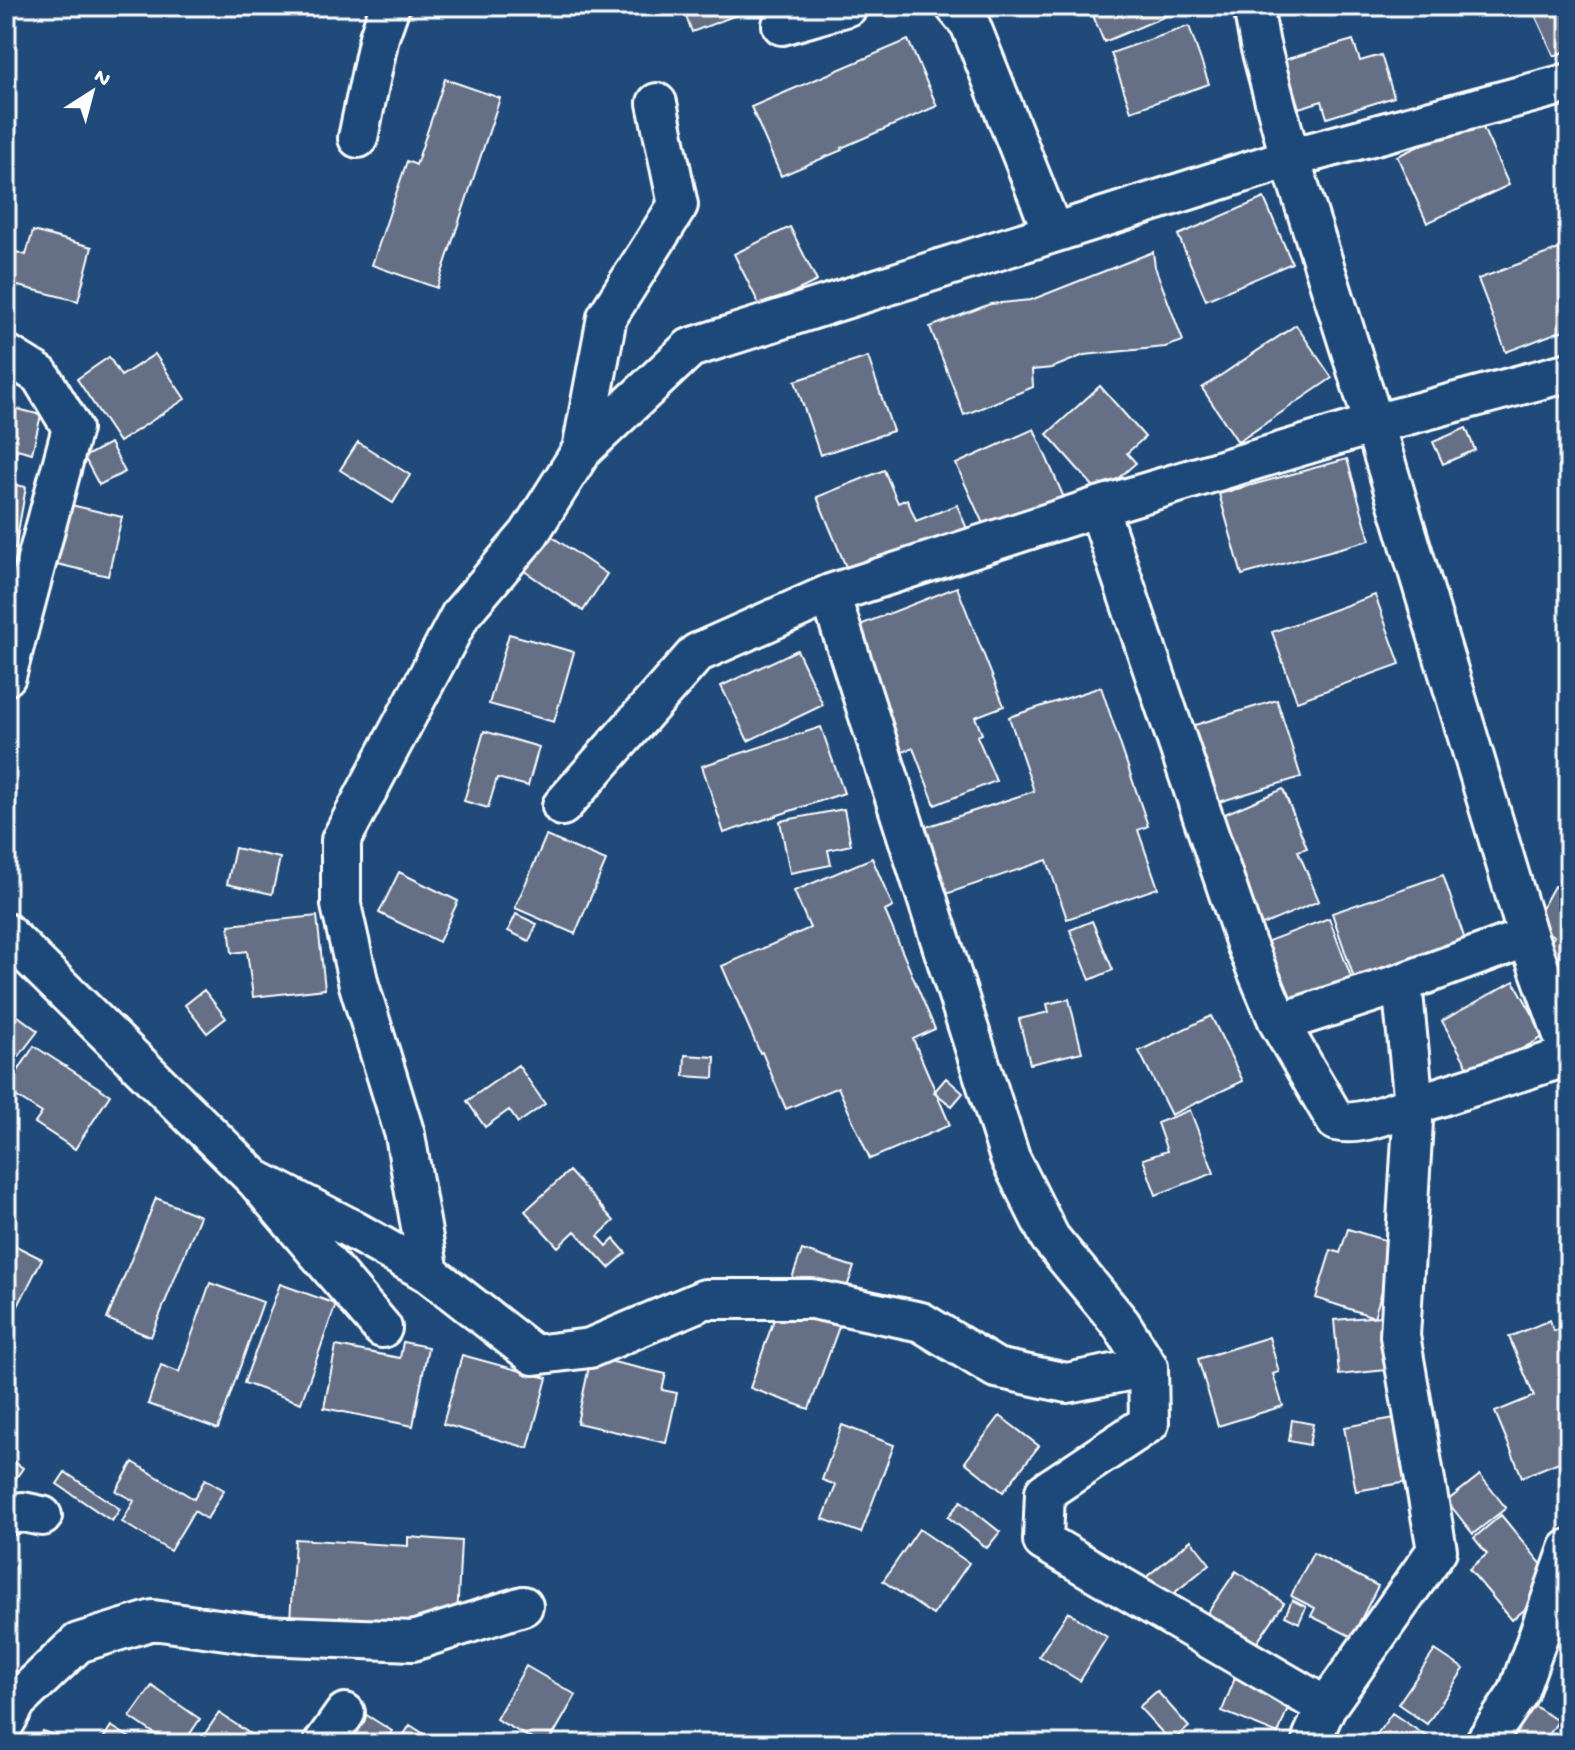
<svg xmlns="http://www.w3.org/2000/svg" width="1575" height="1750" viewBox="0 0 1575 1750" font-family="'Gochi Hand',sans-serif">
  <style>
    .building { fill: #656f86; stroke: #fff; stroke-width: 2 }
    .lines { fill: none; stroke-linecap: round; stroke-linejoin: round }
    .minor-casing { stroke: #fff; stroke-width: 44 }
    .minor { stroke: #1f4a7a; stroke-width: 38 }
  </style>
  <rect width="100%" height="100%" fill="#1f4a7a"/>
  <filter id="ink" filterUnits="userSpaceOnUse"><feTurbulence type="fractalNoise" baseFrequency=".0125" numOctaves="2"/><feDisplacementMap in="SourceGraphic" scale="16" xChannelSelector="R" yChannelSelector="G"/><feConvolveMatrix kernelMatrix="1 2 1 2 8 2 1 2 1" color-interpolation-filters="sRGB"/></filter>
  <g filter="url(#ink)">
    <path class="building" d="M682 6H754L755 8 692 32Z
      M1089 6H1190L1104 42Z
      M1538 6H1569V50L1554 56 1532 8Z
      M1189 26 1209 84 1131 111 1111 53Z
      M908 40 937 106 841 148 842 150 781 176 751 107Z
      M1353 40 1360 61 1381 55 1394 97 1327 118 1322 101 1299 108 1284 60Z
      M445 79 500 98 437 288 372 265 407 161 416 165Z
      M1479 119 1509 185 1427 223 1397 156Z
      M1264 198 1292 263 1206 300 1178 235Z
      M790 227 817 281 761 308 734 254Z
      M33 231 92 247 78 301 6 283V268L10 250 26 255Z
      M1567 246 1569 250V328L1506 352 1478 279Z
      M1153 252 1155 267 1183 341 1165 347 1084 355 1052 368 1032 370 1033 387 964 415 930 327 990 304 1031 300Z
      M1296 325 1332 378 1238 442 1202 388Z
      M155 354 185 399 119 442 77 379 109 357 121 376Z
      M868 357 893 431 820 455 795 381Z
      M1100 386 1145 437 1127 453 1136 463 1100 494 1047 434Z
      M6 406 41 415 32 453 17 449 11 473 6 472Z
      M1466 428 1475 450 1443 464 1433 442Z
      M1034 429 1065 500 988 535 956 464Z
      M358 442 410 475 393 503 340 470Z
      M110 443 125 472 99 485 84 457Z
      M1347 459 1370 540 1242 575 1219 494Z
      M884 470 898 503 907 499 916 521 957 505 970 536 853 584 817 497Z
      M6 483 26 487 15 549 6 548Z
      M71 505 122 517 108 576 57 564Z
      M548 534 607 574 583 611 523 570Z
      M957 587 1004 706 975 717 982 734 977 736 996 781 935 805 913 748 889 757 852 628Z
      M1375 595 1400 664 1297 701 1272 632Z
      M509 634 574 652 554 722 489 704Z
      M797 650 823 705 748 741 721 686Z
      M1101 687 1148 826 1138 830 1158 888 1067 919 1047 860 934 898 911 832 1034 791 1009 717Z
      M1277 700 1301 777 1209 805 1185 728Z
      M821 727 844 793 724 833 702 766Z
      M484 731 539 747 528 786 497 778 488 808 464 801Z
      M1283 789 1307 848 1298 851 1319 901 1258 927 1213 819Z
      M844 809 851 845 828 850 831 865 790 873 780 821Z
      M546 836 606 861 575 934 515 908Z
      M235 848 280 858 272 894 227 884Z
      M872 858 893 907 885 911 935 1029 913 1039 950 1125 870 1159 838 1087 786 1109 762 1052 760 1053 722 966 810 928 794 891Z
      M1569 868V889L1559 883Z
      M399 872 458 901 439 942 379 913Z
      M1443 875 1466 943 1355 981 1332 913Z
      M1554 886 1569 894V974L1541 959 1554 936 1533 924Z
      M516 914 537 924 529 941 508 931Z
      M317 916 325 989 253 997 247 951 232 953 229 925Z
      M1329 918 1354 985 1280 1013 1255 946Z
      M1092 921 1113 970 1090 980 1070 930Z
      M1514 981 1545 1036 1473 1076 1442 1021Z
      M204 990 226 1018 207 1033 185 1005Z
      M1069 999 1082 1052 1030 1064 1019 1019 1049 1012 1047 1004Z
      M6 1007 38 1031 6 1073Z
      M1211 1016 1243 1081 1171 1115 1139 1051Z
      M34 1046 110 1095 75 1149 35 1123 42 1113 6 1090Z
      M685 1055 715 1057 714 1078 684 1076Z
      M518 1065 545 1104 518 1123 509 1110 485 1127 467 1101Z
      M946 1078 963 1093 952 1106 934 1092Z
      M1190 1110 1214 1173 1156 1195 1143 1159 1167 1151 1157 1123Z
      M569 1171 614 1221 598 1236 607 1246 614 1239 626 1253 609 1268 575 1231 558 1247 525 1211Z
      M156 1198 200 1216 151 1337 107 1319Z
      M1348 1229 1397 1244 1374 1317 1316 1298 1331 1250 1340 1253Z
      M6 1241 42 1259 17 1308 6 1302Z
      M802 1250 854 1267 842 1301 790 1284Z
      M210 1283 263 1302 218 1429 148 1404 161 1365 179 1372Z
      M280 1284 336 1304 301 1403 244 1383Z
      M780 1302 840 1324 809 1409 750 1388Z
      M1381 1316 1386 1370 1339 1375 1334 1320Z
      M1550 1320 1554 1331 1569 1325V1458L1522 1477 1495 1412 1534 1396 1509 1337Z
      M1269 1337 1279 1372 1273 1374 1283 1406 1218 1426 1198 1359Z
      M403 1342 428 1347 413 1426 324 1408 336 1346 400 1358Z
      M462 1355 547 1378 528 1448 443 1424Z
      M591 1357 666 1374 662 1390 677 1393 666 1443 577 1423Z
      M1412 1415 1424 1479 1356 1491 1344 1427Z
      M1000 1416 1039 1446 1003 1492 965 1462Z
      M1292 1420 1313 1424 1309 1445 1289 1441Z
      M842 1425 894 1445 861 1533 823 1519 836 1485 822 1480Z
      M6 1456 23 1468 6 1492Z
      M133 1462 194 1499 205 1479 224 1490 207 1519 194 1511 170 1551 122 1522 134 1501 116 1491Z
      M65 1472 120 1509 112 1521 57 1484Z
      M1480 1475 1506 1508 1473 1534 1447 1501Z
      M961 1501 1000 1532 987 1548 948 1517Z
      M1501 1515 1557 1583 1512 1620 1469 1569 1487 1554 1474 1538Z
      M919 1529 969 1563 933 1615 883 1581Z
      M408 1537 461 1541 457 1618 430 1631 290 1621 295 1539 408 1546Z
      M1191 1540 1210 1564 1163 1602 1144 1579Z
      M1313 1553 1378 1586 1352 1637 1311 1616 1315 1608 1291 1596Z
      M1236 1571 1284 1603 1247 1657 1200 1624Z
      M1292 1600 1306 1607 1299 1623 1285 1616Z
      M1068 1612 1107 1637 1080 1681 1039 1656Z
      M1435 1650 1464 1669 1427 1724 1398 1704Z
      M526 1666 576 1695 548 1744H541L496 1719Z
      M1239 1668 1295 1689 1278 1734 1222 1711Z
      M152 1686 200 1719 183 1744H170L130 1717Z
      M1157 1691 1189 1727 1171 1742 1139 1707Z
      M1530 1703 1558 1721 1543 1744H1518L1509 1738Z
      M219 1713 265 1744H198Z
      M1392 1713 1438 1744H1370Z
      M365 1714 392 1731 384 1744H346Z
      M410 1725 440 1744H398Z
      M111 1726 140 1744H100Z
      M42 1731 82 1744H37Z
      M584 1734 601 1744H578Z"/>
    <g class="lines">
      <defs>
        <path id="minor" d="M955 6 970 24 1053 233
          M1253 6 1260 45 1290 158 1374 424 1528 937 1569 1052
          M782 25 848 6
          M358 138 379 37 390 6
          M6 354 40 375 72 428 6 676
          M582 450 690 348 1290 158 1569 83
          M1098 507 1246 944 1279 1023 1336 1121C1359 1127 1392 1112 1414 1105L1402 983
          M830 594 1010 1158 1050 1238 1121 1324 1148 1367 1149 1423 1045 1492 1043 1541 1326 1707
          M562 806 697 653 830 594 1098 507 1374 424 1569 372
          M6 933 255 1179 382 1328
          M1279 1023 1402 983 1528 937
          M255 1179 346 1226 429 1273 534 1355 590 1348 705 1299H812L921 1322 996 1368 1067 1383 1148 1367
          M429 1273 405 1135 359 985 341 905V840L461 614 529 534 582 450 607 317 678 205 657 103
          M6 1515 23 1512 42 1516
          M6 1721 17 1701 78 1643 153 1620 262 1635 413 1641 523 1606
          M323 1744 345 1713
          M1312 1744 1313 1736 1326 1707 1437 1550 1400 1336 1414 1105 1569 1056
          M1484 1744 1518 1693 1569 1549"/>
      </defs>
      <use href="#minor" class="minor-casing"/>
      <use href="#minor" class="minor"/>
    </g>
  </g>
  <rect width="1575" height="1750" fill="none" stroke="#1f4a7a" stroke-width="32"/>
  <rect x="16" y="16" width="1543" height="1718" fill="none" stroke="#fff" stroke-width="3" filter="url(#ink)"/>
  <g transform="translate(92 92) rotate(36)" stroke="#1f4a7a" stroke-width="6" paint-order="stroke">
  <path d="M0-6L14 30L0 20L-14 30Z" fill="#ffffff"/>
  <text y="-12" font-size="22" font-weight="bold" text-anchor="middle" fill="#ffffff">N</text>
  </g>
</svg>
